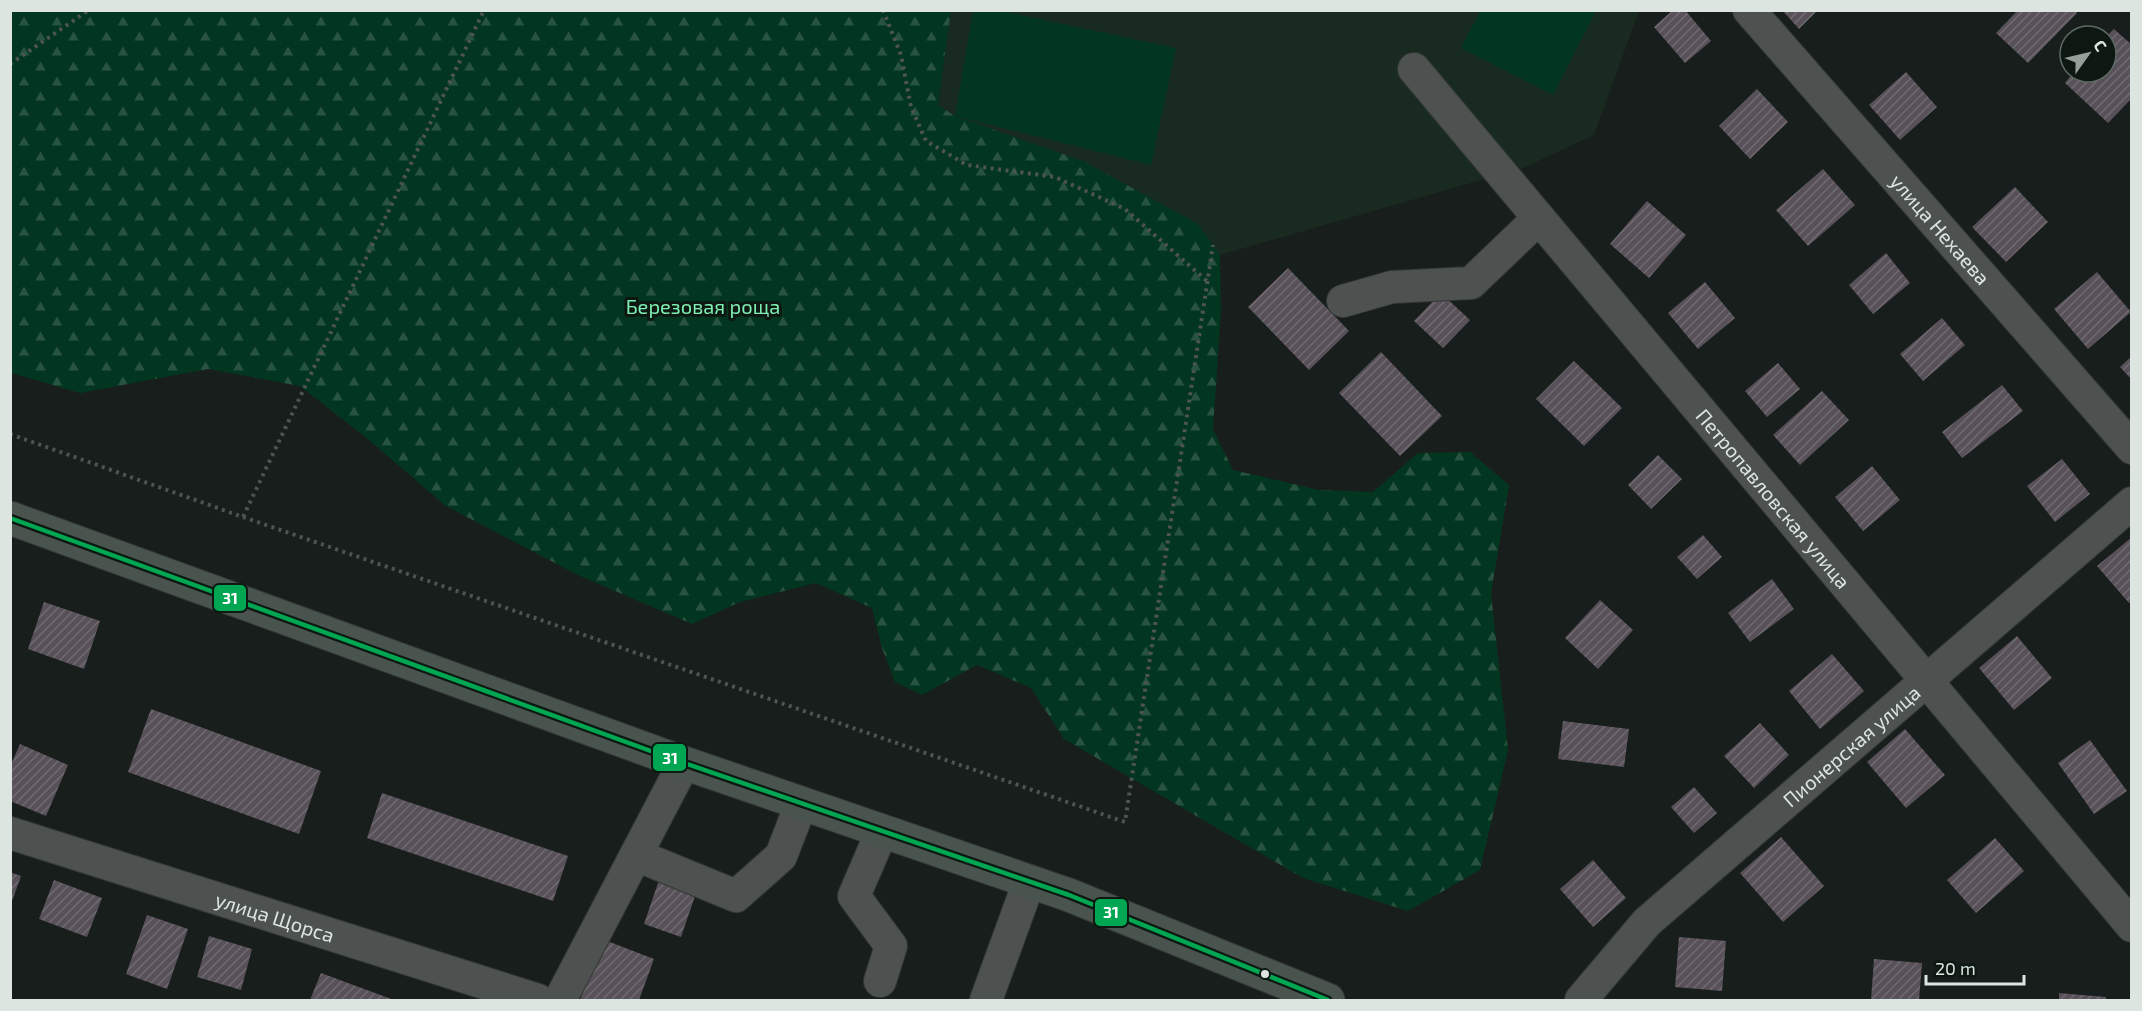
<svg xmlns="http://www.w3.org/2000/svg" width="2142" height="1011" viewBox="0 0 2142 1011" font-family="'Exo 2',sans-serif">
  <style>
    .built { fill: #192a20 }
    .grass { fill: #033620 }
    .forest { fill: url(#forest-firs) }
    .building { fill: url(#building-hatch) }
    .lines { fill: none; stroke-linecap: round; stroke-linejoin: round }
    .minor-casing { stroke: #333835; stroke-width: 34 }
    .major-casing { stroke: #333835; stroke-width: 35 }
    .path { stroke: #4e5451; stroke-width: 4; stroke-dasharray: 3 4.5; stroke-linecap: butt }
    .minor { stroke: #4d5250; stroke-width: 32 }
    .major { stroke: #4a544e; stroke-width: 33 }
    .bus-1-casing { stroke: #0c1811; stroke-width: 9 }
    .bus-1 { stroke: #00a651; stroke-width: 4.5 }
    .bus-dot { fill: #dce5e0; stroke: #0c1811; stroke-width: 2 }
    .labels { text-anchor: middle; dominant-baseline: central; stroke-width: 6; stroke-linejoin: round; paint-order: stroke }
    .street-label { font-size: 20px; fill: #dce5e0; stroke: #0c1811 }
    .park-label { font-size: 20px; fill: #7ff0b4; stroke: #0c1811 }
    .line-badge { stroke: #0c1811; stroke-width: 2 }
    .badge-label { font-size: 16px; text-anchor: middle; font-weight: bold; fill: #fff }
  </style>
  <defs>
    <pattern id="forest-firs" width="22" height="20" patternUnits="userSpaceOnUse" patternTransform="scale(1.5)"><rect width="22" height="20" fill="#033620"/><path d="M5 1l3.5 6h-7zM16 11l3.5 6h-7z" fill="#275340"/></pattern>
    <pattern id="building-hatch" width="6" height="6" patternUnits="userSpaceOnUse" patternTransform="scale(1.5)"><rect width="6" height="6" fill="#59515a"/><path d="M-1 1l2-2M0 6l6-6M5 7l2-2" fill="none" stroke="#706a71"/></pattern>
  </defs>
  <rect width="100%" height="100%" fill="#181e1b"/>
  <path class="built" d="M951 11H1639L1594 135 1523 168 1220 255 936 121Z"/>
  <path class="grass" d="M973 11H1002L1176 48 1151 165 955 116Z
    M1480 11V10L1596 11 1553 95 1461 48Z"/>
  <path class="forest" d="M10 11H951L938 105 955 116 1083 161 1198 224 1220 255 1221 312 1213 429 1233 470 1319 490 1373 492 1418 453 1470 452 1509 485 1491 593 1508 750 1480 870 1408 911 1303 878 1064 739 1031 688 977 665 922 695 895 682 882 648 872 608 816 583 740 602 692 624 578 575 446 506 369 440 300 386 208 369 80 393 11 373Z"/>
  <path class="building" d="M1673 10H1685L1711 41 1685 63 1654 27Z
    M1782 10H1818L1799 29Z
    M2018 10H2075L2077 13 2028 63 1996 33Z
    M2114 29 2132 45V98L2108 123 2065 83 2074 72H2106V37Z
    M1906 72 1937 107 1900 140 1869 105Z
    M1757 89 1788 122 1750 159 1719 126Z
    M1823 169 1855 205 1808 246 1776 210Z
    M2015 187 2048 222 2006 262 1972 227Z
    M1647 201 1686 235 1649 278 1610 244Z
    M1886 253 1910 283 1873 314 1849 285Z
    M1288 268 1349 331 1309 370 1248 307Z
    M2097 272 2131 312 2088 349 2054 309Z
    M1705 282 1735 318 1698 349 1668 313Z
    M1441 293 1470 320 1443 348 1414 321Z
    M1942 318 1965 345 1923 381 1900 354Z
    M1381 352 1442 416 1400 456 1339 393Z
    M2132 356V380L2120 367Z
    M1574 361 1622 408 1584 446 1536 399Z
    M1778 363 1800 389 1767 417 1745 391Z
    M2002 385 2023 411 1962 458 1942 432Z
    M1822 391 1849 420 1800 465 1773 435Z
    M1658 455 1682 479 1651 509 1628 485Z
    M2062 459 2090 494 2055 522 2027 486Z
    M1872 466 1900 500 1863 531 1835 497Z
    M1703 535 1722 557 1697 579 1677 557Z
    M2132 537V601L2129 603 2097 566Z
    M1772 579 1794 609 1750 642 1728 613Z
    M1600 600 1633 630 1598 669 1565 638Z
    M44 602 100 621 84 669 28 649Z
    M2017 636 2052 678 2014 710 1979 668Z
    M1832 654 1864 691 1820 729 1789 691Z
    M151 709 321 771 299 834 128 772Z
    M1563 721 1629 729 1624 767 1558 759Z
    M1760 723 1789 755 1754 788 1724 756Z
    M1905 729 1945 775 1906 808 1867 762Z
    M2090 740 2127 791 2094 814 2058 763Z
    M20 744 68 765 46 816 10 801V767Z
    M1694 787 1717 813 1694 833 1671 807Z
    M382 793 568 856 553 901 367 838Z
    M1781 837 1824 886 1783 922 1740 873Z
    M1995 838 2024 871 1976 913 1947 880Z
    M1593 860 1626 898 1593 927 1560 889Z
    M10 872 21 876 11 904H10Z
    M54 880 102 898 87 937 39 919Z
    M659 880 696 893 681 937 644 924Z
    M147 915 188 929 167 989 126 974Z
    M209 936 252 949 241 990 197 977Z
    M1679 937 1726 941 1722 991 1675 987Z
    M602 939 654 959 639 1000H580Z
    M1874 959 1922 963 1919 1000H1871Z
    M321 973 394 1000H310Z
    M2059 993 2106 997V1000H2059Z"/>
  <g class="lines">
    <defs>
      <g id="minor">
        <path id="s1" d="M1749 10 2132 448"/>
        <path id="s2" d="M1414 69 2132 926"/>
        <path d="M1343 301 1392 287 1471 283 1539 218"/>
        <path id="s3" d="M10 833 538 1000"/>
        <path d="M636 855 736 896 781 856 801 804"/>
        <path d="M880 981 891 946 854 896 882 831"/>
        <path d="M560 1000 684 763"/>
        <path d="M986 1000 1029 882"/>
        <path id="s4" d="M1581 1000 1647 922 2132 503"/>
      </g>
      <path id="major" d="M10 518 684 763 1069 895 1328 1000"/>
    </defs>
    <use href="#minor" class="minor-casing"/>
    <use href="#major" class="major-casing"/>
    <path class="path" d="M883 10 901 55 911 107 926 141 967 165 1055 177 1125 209 1207 281
      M10 64 89 10
      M10 434 243 517 484 10
      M243 517 1125 822 1213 245"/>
    <use href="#minor" class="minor"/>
    <use href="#major" class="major"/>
    <defs>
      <path id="bus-1" d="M10 518 684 763 1069 895 1328 1000"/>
    </defs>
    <use href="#bus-1" class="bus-1-casing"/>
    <use href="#bus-1" class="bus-1"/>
  </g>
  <circle class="bus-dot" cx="1265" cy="974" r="5"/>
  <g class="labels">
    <g class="street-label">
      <text stroke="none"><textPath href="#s1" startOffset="291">улица Нехаева</textPath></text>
      <text stroke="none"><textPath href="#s2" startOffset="560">Петропавловская улица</textPath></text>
      <text stroke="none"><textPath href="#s4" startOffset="372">Пионерская улица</textPath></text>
      <text stroke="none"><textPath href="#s3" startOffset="278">улица Щорса</textPath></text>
    </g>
    <g class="park-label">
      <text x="703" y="306">Березовая роща</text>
    </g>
  </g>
  <g class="line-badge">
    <rect x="213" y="584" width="34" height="28" rx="6" fill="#00a651"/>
    <rect x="652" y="743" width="35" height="29" rx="6" fill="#00a651"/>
    <rect x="1094" y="898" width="34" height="29" rx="6" fill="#00a651"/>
  </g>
  <g class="badge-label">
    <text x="230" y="604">31</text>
    <text x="670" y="764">31</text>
    <text x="1111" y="918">31</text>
  </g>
  <rect width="2142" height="1011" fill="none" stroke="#dce5e0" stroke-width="24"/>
  <g transform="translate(2088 54) rotate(56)"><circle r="28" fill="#0c1811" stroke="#5f6a64" stroke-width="1.5"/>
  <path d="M0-4.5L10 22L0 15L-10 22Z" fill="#979f9b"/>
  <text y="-9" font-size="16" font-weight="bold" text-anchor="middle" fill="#dce5e0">С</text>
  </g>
  <path d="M1926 975v9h98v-9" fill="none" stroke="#dce5e0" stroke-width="3"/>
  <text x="1935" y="975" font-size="18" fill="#dce5e0" stroke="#0c1811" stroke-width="4.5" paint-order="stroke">20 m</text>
</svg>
